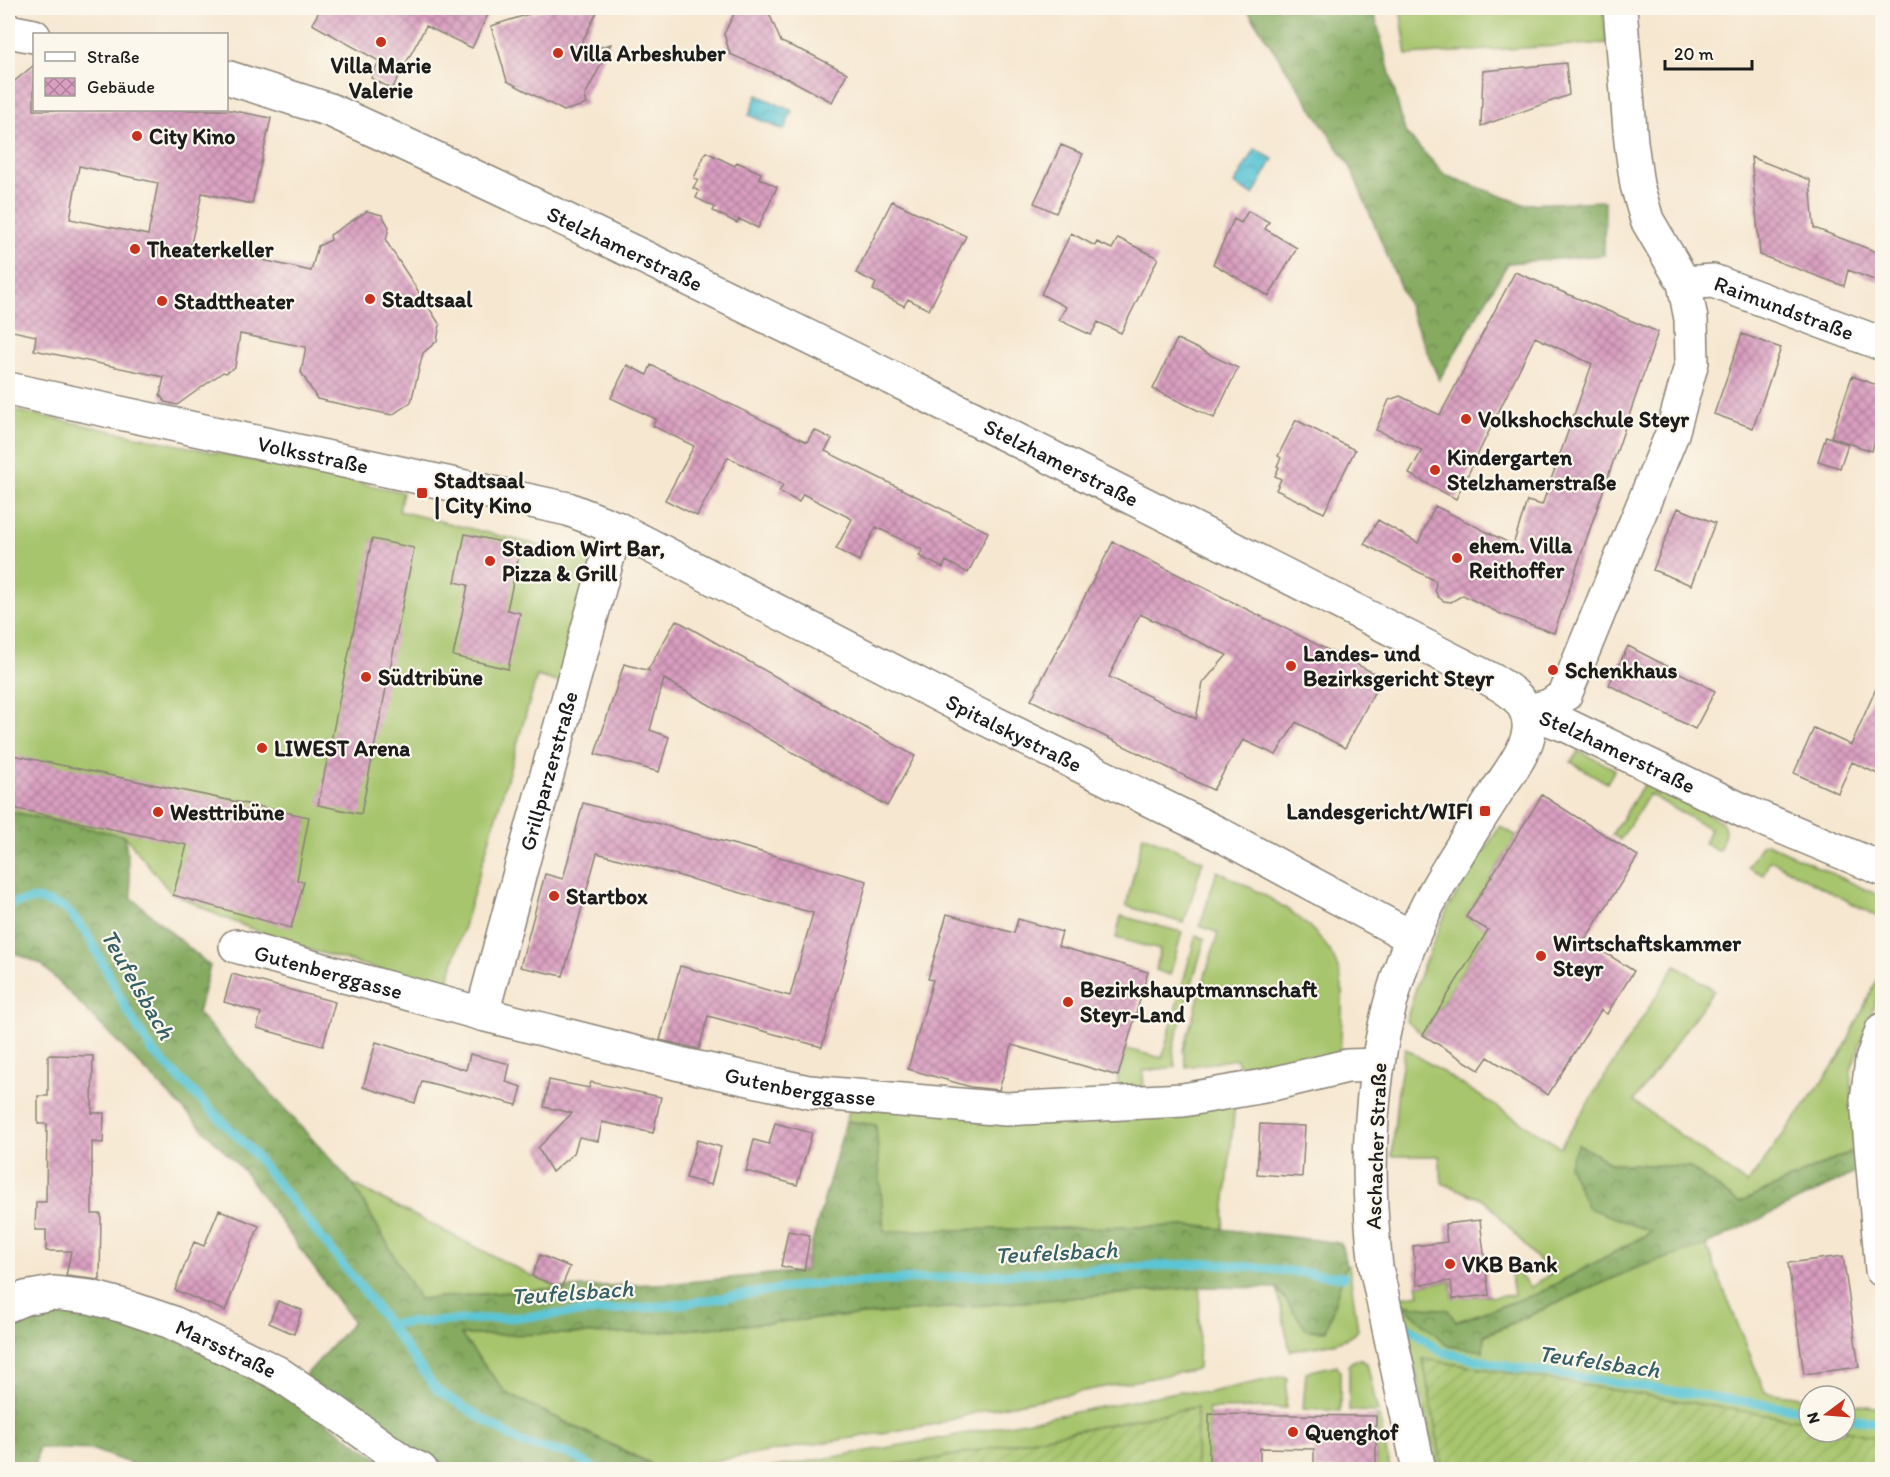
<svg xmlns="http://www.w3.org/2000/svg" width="1890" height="1477" viewBox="0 0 1890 1477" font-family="Itim,sans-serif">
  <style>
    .grass { fill: #a7c56d; stroke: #627044; stroke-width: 1.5 }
    .forest { fill: url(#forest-crowns); stroke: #50633e; stroke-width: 1.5 }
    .garden { fill: url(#garden-furrows); stroke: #627044; stroke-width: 1.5 }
    .water { fill: url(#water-waves); stroke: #3b7078; stroke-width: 1.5 }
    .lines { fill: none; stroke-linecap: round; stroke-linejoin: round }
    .stream { stroke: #5ac5d5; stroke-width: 9 }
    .building { fill: url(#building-cross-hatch); fill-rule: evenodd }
    .street-casing { stroke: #898276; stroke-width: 36 }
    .secondary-casing { stroke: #898276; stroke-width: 36 }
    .street { stroke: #fff; stroke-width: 33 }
    .secondary { stroke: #fff; stroke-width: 33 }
    .poi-dot { fill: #c8321e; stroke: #fbf7ec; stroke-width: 2 }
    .labels { text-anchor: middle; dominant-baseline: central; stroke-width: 4.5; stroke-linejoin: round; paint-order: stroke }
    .poi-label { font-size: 22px; font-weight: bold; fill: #1c1c1c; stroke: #fbf7ec; text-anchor: start }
    .street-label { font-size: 22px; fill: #1c1c1c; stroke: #fbf7ec }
    .water-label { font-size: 24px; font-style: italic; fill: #356066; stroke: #fbf7ec }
  </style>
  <defs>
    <pattern id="forest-crowns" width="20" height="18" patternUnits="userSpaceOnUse" patternTransform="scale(1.5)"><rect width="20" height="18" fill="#85aa60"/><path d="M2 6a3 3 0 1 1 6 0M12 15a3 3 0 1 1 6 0" fill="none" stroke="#6c8a4e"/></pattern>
    <pattern id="garden-furrows" width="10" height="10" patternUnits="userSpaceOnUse" patternTransform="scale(1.5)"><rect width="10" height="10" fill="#a7c56d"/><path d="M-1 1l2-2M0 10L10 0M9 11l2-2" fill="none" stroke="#8fa95e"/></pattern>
    <pattern id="water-waves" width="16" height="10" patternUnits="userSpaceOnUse" patternTransform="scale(1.5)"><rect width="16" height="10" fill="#5ac5d5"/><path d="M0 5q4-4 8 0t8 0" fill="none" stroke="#4ea9b6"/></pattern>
    <pattern id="building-cross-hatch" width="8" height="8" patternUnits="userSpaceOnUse" patternTransform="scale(1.5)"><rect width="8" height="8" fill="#d99ec0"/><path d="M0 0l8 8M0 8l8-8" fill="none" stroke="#af809b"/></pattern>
  </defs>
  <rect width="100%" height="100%" fill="#fbf7ec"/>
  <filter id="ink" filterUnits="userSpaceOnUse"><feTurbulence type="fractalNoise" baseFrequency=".0167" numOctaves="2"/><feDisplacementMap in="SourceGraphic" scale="12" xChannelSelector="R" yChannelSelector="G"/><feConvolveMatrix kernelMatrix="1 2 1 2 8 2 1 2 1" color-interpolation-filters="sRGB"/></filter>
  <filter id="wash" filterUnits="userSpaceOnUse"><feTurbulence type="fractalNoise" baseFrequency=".008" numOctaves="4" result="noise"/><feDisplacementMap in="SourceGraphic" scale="24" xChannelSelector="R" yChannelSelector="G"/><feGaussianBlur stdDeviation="1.35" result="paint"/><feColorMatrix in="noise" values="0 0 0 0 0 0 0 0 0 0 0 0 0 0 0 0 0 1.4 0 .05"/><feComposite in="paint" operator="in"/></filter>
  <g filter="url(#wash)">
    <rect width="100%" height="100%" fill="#f6e7d0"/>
    <path class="grass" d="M1400 8H1603L1607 43 1407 55Z
      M8 409 403 492 399 511 594 559 561 683 537 676 446 988 289 944 222 917 170 892 125 836 8 811Z
      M1579 751 1615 769 1607 783 1571 762Z
      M1645 783 1721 821C1729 831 1723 840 1719 851L1704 843 1710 829 1649 794 1620 840 1612 834Z
      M1500 826 1517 836 1466 917 1488 930 1423 1035 1406 1021 1420 974 1448 908Z
      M1143 835 1203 861 1184 923 1126 906Z
      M1767 843 1882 897V919L1770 860 1763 875 1748 867 1761 845Z
      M1217 871C1264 894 1338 927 1342 988 1343 1010 1341 1034 1340 1056L1241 1079 1237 1059 1186 1067 1183 1050 1218 933 1200 926Z
      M1121 916 1182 932 1170 975 1156 970 1160 950 1116 938Z
      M1196 935 1205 939 1173 1048 1175 1067 1143 1071 1144 1092 1117 1098 1118 1076 1126 1049 1162 1058Z
      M1676 965 1714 990 1634 1101 1747 1184 1840 1057 1882 969V982L1851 1070 1856 1149 1739 1203 1689 1167 1610 1163 1578 1144 1653 1231 1539 1293 1455 1322 1448 1310 1403 1305 1482 1351 1484 1336 1636 1268 1706 1245 1765 1392 1809 1398V1422L1423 1359 1443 1469H1438L1412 1354 1401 1297 1419 1294 1417 1285 1451 1281 1453 1298 1489 1295 1492 1297 1514 1295 1510 1270 1514 1268 1530 1288 1550 1274 1486 1201 1442 1183 1439 1156H1392L1397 1097 1405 1048 1560 1147Z
      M1235 1103 1223 1229 1195 1226 883 1231 876 1125 846 1121 850 1109Z
      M353 1184 532 1276 561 1288 418 1299Z
      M1346 1265H1349L1358 1330C1348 1344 1307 1348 1290 1351L1277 1288 1307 1330 1326 1331Z
      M1200 1287 1198 1369 981 1411 936 1424 666 1469H652L650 1463 506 1393 460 1335 647 1333Z
      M1356 1360H1361L1367 1363 1378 1412 1349 1411V1365L1351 1362Z
      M1337 1365 1340 1371V1411L1303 1409 1306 1372Z
      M1284 1376 1287 1378 1286 1408 1208 1409 1209 1414V1469H1196V1407L930 1460 856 1470H759L948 1437 1181 1391 1206 1393Z
      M1845 1403 1882 1408V1439L1845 1430Z
      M1376 1416H1379L1390 1469 1376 1470Z"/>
    <path class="forest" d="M1246 8H1373L1405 132 1445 175 1523 204 1605 201 1604 255 1508 263 1439 380 1350 166Z
      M8 811 125 836 132 898 210 966 198 1013 353 1184 419 1299 561 1288 677 1283 804 1271 846 1121 876 1125 884 1231 1195 1226 1341 1243 1346 1265 1326 1331 1307 1330 1277 1288 1200 1287 647 1333 461 1335 506 1393 650 1464 652 1469H456L396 1443 305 1376 353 1322 244 1171 41 964 8 950Z
      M1578 1144 1610 1163 1689 1167 1739 1203 1856 1149 1859 1171 1706 1245 1636 1268 1484 1335 1483 1351 1448 1346 1402 1304 1448 1310 1456 1322 1539 1293 1652 1232 1588 1208 1568 1166Z
      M75 1309 121 1317 197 1349 288 1396 393 1469H145L94 1450 39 1448 34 1469 8 1470V1324L41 1311Z"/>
    <path class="garden" d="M1423 1359 1809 1422V1432H1845V1430L1882 1439V1469H1443Z
      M1197 1407 1196 1469H856L930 1460Z"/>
    <path class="water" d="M757 95 792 111 784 130 749 115Z
      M1255 149 1273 159 1253 195 1234 184Z"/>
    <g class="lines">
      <path class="stream" d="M8 904 37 899 65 908 86 932 128 1012 152 1051 250 1149 360 1286 437 1390 521 1443 570 1454 597 1470
        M1396 1317 1441 1352 1511 1367 1809 1411
        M387 1324 524 1317 675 1305 807 1285 1212 1263 1344 1277
        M1845 1417 1882 1423"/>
    </g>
    <g id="blocks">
      <path class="building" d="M321 8H491L472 48 426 26 392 89 371 78 379 61 312 24Z
        M548 8H599L576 54 611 44 585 96 587 104 564 111 507 81 491 26Z
        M737 8H767L781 42 810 54 847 73 832 102 787 78V79L730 54 724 34Z
        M1566 63 1569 95 1481 126 1483 71Z
        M34 65V110H230L271 118 252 204 202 193 191 244 311 271 318 246 331 240 330 235 367 211 382 215 389 227 386 241 440 325 437 341 423 353 411 402 392 415 317 399 301 372 306 347 240 334 235 367 226 373 223 372 177 405 165 402 160 395 164 377 34 350 36 336 8 330V90L11 84ZM79 166 158 183 148 235 70 219Z
        M1061 145 1083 154 1056 213 1034 203Z
        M706 152 735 166 737 162 761 173 759 178 777 187 758 228 739 219 737 223 713 211 715 207 696 198 699 191 693 188 698 180 694 178Z
        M1751 157 1810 180 1814 228 1882 254V283L1848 270 1844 286 1760 255Z
        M892 201 966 236 929 310 908 299 904 306 873 290 876 283 856 273Z
        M1248 211 1269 222 1265 229 1297 248 1269 296 1213 264 1234 219 1241 223Z
        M1071 233 1095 246 1097 242 1112 249 1118 238 1158 258 1121 333 1098 322 1091 335 1059 320 1066 307 1041 294Z
        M1515 272 1658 332 1554 633 1501 614 1463 595 1451 602 1444 601 1438 597 1435 590 1436 581 1364 544 1378 520 1418 543 1435 506 1513 545 1527 501 1542 505 1592 364 1535 337 1456 499 1409 474 1422 450 1376 430 1389 400 1400 396 1440 415Z
        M1742 334 1781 348 1753 428 1714 414Z
        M1177 339 1238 368 1214 418 1153 389Z
        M627 365 647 375 651 365 807 442 814 430 832 439 825 451 988 532 968 573 946 561 943 568 919 556 923 550 876 527 859 561 836 549 852 519 803 494 799 502 779 492 783 485 728 457 697 516 665 500 694 446 653 426 656 419 611 398Z
        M1852 376 1882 387V419L1872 451 1831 437Z
        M1296 420 1355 450 1324 513 1276 490 1281 479 1275 476 1279 467 1277 466 1281 458 1278 456Z
        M1826 436 1848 444 1840 468 1818 461Z
        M1678 508 1715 523 1691 585 1653 570Z
        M465 534 521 546 507 610 520 613 508 669 453 656 468 585 455 582Z
        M372 539 414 548 361 814 318 805Z
        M1113 542 1382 677 1345 748 1296 722 1276 755 1243 740 1213 790 1031 700ZM1140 614 1227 655 1203 683 1196 719 1109 677Z
        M676 620 915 756 887 806 664 679 650 730 669 737 659 772 595 754 624 664 650 671 648 670Z
        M1628 646 1715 691 1695 729 1609 685Z
        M1882 675V776L1852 762 1838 793 1794 773 1814 728 1851 745Z
        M8 754 309 817 297 880 304 882 291 928 173 895 187 845 8 807Z
        M1542 795 1638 856 1585 940 1634 971 1607 1014 1601 1010 1548 1095 1488 1057 1479 1070 1423 1035 1488 930 1466 917Z
        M583 803 867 881 822 1047 708 1016 699 1049 660 1040 680 966 790 996 813 913 597 853 563 976 520 967 545 874 563 879Z
        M947 914 1014 933 1018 919 1062 932 1058 946 1148 972 1118 1076 1012 1045 999 1090 971 1087 908 1069 933 980 928 979Z
        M232 974 335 1002 323 1046 257 1028 261 1013 224 1002Z
        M376 1042 466 1070 470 1054 510 1064 506 1082 522 1087 517 1105 422 1081 415 1103 363 1087Z
        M48 1055 93 1056 92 1113H104L103 1143 92 1142V1214H101L100 1280 66 1276 71 1251H46V1230H35L36 1202H46L47 1124H38V1096H48Z
        M549 1080 589 1088 591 1082 661 1097 653 1133 602 1122 598 1141 579 1137 574 1153 552 1172 538 1148 572 1113 544 1107Z
        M775 1123 812 1133 797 1185 746 1171 754 1140 769 1144Z
        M1260 1124 1305 1126 1302 1177 1257 1174Z
        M697 1140 721 1147 711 1185 686 1178Z
        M219 1210 259 1226 225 1311 175 1290 194 1242 204 1246Z
        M1480 1220 1489 1295 1453 1299 1451 1281 1417 1285 1413 1246 1447 1242 1445 1224Z
        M788 1231 810 1235 804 1271 781 1266Z
        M540 1255 570 1267 561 1288 532 1276Z
        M1843 1256 1859 1367 1804 1374 1788 1263Z
        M278 1301 302 1310 294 1334 269 1323Z
        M1209 1414 1376 1416V1470H1314V1449L1260 1448V1470H1209Z"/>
    </g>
  </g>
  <g filter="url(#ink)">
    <use href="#blocks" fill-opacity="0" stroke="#898276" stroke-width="1.5"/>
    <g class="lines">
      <defs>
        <g id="street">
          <path id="s1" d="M1684 283 1713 281 1882 344"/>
          <path id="s2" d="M8 389 568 509 616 528 974 713 1221 835 1411 937"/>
          <path d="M1527 711 1549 706 1565 695 1672 434 1692 362 1691 319 1684 283 1647 220 1637 185 1631 142 1620 8"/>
          <path id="s3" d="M1527 711 1568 726 1748 813 1882 869"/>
          <path id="s4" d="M236 946 482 1014 680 1064 809 1092 1006 1109 1183 1100 1264 1086 1347 1066 1378 1065"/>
          <path id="s5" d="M482 1014 526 850 616 528"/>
          <path d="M1882 1030 1872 1060 1867 1100 1882 1270"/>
          <path id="s6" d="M8 1305 25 1298 53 1293 90 1297 124 1306 171 1322 276 1372 331 1409 404 1462 421 1470"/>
        </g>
        <g id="secondary">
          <path d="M8 31 34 36"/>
          <path id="s7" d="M226 77 330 110 385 135C750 304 1109 485 1468 668 1495 682 1537 697 1528 736 1524 754 1507 776 1497 791 1477 823 1456 855 1437 888 1373 997 1361 1143 1376 1267L1419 1470"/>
        </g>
      </defs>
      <use href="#street" class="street-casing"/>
      <use href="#secondary" class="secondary-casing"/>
      <use href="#street" class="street"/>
      <use href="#secondary" class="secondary"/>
    </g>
  </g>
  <g class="poi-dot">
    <circle cx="381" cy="42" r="6"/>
    <circle cx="558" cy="53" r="6"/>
    <circle cx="137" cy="136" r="6"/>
    <circle cx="135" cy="249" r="6"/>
    <circle cx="370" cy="299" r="6"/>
    <circle cx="162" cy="301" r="6"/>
    <circle cx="1466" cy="419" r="6"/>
    <circle cx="1435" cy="470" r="6"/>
    <rect x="416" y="487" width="12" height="12" rx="3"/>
    <circle cx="1457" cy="558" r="6"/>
    <circle cx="490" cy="561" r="6"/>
    <circle cx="1291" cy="666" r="6"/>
    <circle cx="1553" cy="670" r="6"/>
    <circle cx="366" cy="677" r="6"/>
    <circle cx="262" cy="748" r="6"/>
    <rect x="1479" y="805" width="12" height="12" rx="3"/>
    <circle cx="158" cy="812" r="6"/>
    <circle cx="554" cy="896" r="6"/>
    <circle cx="1541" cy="956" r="6"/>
    <circle cx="1068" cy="1002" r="6"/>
    <circle cx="1450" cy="1264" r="6"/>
    <circle cx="1293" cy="1432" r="6"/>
  </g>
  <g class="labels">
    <g class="poi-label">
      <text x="570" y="53">Villa Arbeshuber</text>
      <text x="381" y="65" text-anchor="middle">Villa Marie<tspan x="381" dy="25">Valerie</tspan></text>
      <text x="149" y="136">City Kino</text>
      <text x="147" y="249">Theaterkeller</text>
      <text x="382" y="299">Stadtsaal</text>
      <text x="174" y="301">Stadttheater</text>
      <text x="1478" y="419">Volkshochschule Steyr</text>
      <text x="1447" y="457">Kindergarten<tspan x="1447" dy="25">Stelzhamerstraße</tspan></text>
      <text x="434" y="480">Stadtsaal<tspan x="434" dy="25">| City Kino</tspan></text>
      <text x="1469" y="545">ehem. Villa<tspan x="1469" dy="25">Reithoffer</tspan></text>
      <text x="502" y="548">Stadion Wirt Bar,<tspan x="502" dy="25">Pizza &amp; Grill</tspan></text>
      <text x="1303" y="653">Landes- und<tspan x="1303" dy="25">Bezirksgericht Steyr</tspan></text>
      <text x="1565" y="670">Schenkhaus</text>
      <text x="378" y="677">Südtribüne</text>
      <text x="274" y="748">LIWEST Arena</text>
      <text x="1473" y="811" text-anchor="end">Landesgericht/WIFI</text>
      <text x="170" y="812">Westtribüne</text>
      <text x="566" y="896">Startbox</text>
      <text x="1553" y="943">Wirtschaftskammer<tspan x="1553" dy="25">Steyr</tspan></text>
      <text x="1080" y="989">Bezirkshauptmannschaft<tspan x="1080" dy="25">Steyr-Land</tspan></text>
      <text x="1462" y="1264">VKB Bank</text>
      <text x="1305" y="1432">Quenghof</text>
    </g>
    <g class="street-label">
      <text stroke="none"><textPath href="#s7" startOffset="435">Stelzhamerstraße</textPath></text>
      <text stroke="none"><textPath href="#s1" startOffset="105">Raimundstraße</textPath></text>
      <text stroke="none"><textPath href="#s2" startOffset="312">Volksstraße</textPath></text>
      <text stroke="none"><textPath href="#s7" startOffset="921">Stelzhamerstraße</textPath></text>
      <text stroke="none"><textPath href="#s2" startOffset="1072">Spitalskystraße</textPath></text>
      <text stroke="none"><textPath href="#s3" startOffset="99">Stelzhamerstraße</textPath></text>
      <text stroke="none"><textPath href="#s5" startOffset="252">Grillparzerstraße</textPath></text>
      <text stroke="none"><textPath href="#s4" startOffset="96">Gutenberggasse</textPath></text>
      <text stroke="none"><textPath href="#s4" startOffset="582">Gutenberggasse</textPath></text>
      <text transform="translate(1376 1146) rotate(-88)">Aschacher Straße</text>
      <text stroke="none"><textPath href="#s6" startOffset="230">Marsstraße</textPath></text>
    </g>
    <g class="water-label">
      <text transform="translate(138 984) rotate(60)">Teufelsbach</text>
      <text transform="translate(1056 1252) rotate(-3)">Teufelsbach</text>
      <text transform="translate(572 1292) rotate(-4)">Teufelsbach</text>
      <text transform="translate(1599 1361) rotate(8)">Teufelsbach</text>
    </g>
  </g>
  <rect width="1890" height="1477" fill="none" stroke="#fbf7ec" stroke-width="30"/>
  <rect x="33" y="33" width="195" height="78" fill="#fbf7ec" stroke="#a29f99" stroke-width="1.5"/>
  <rect x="45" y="52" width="30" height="9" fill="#ffffff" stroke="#a29f99" stroke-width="1.5"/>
  <text x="87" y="63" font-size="18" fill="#1c1c1c">Straße</text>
  <rect x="45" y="78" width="30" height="18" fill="url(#building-cross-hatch)" stroke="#a29f99" stroke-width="1.5"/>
  <text x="87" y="93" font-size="18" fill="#1c1c1c">Gebäude</text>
  <g transform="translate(1827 1414) rotate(254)"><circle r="28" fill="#fbf7ec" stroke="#a29f99" stroke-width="1.5"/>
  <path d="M0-4.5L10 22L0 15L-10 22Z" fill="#c8321e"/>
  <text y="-9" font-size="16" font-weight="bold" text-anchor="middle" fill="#1c1c1c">N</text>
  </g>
  <path d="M1665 60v9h87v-9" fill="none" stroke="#1c1c1c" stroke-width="3"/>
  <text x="1674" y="60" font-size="18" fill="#1c1c1c" stroke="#fbf7ec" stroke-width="4.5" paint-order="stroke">20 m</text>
</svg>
